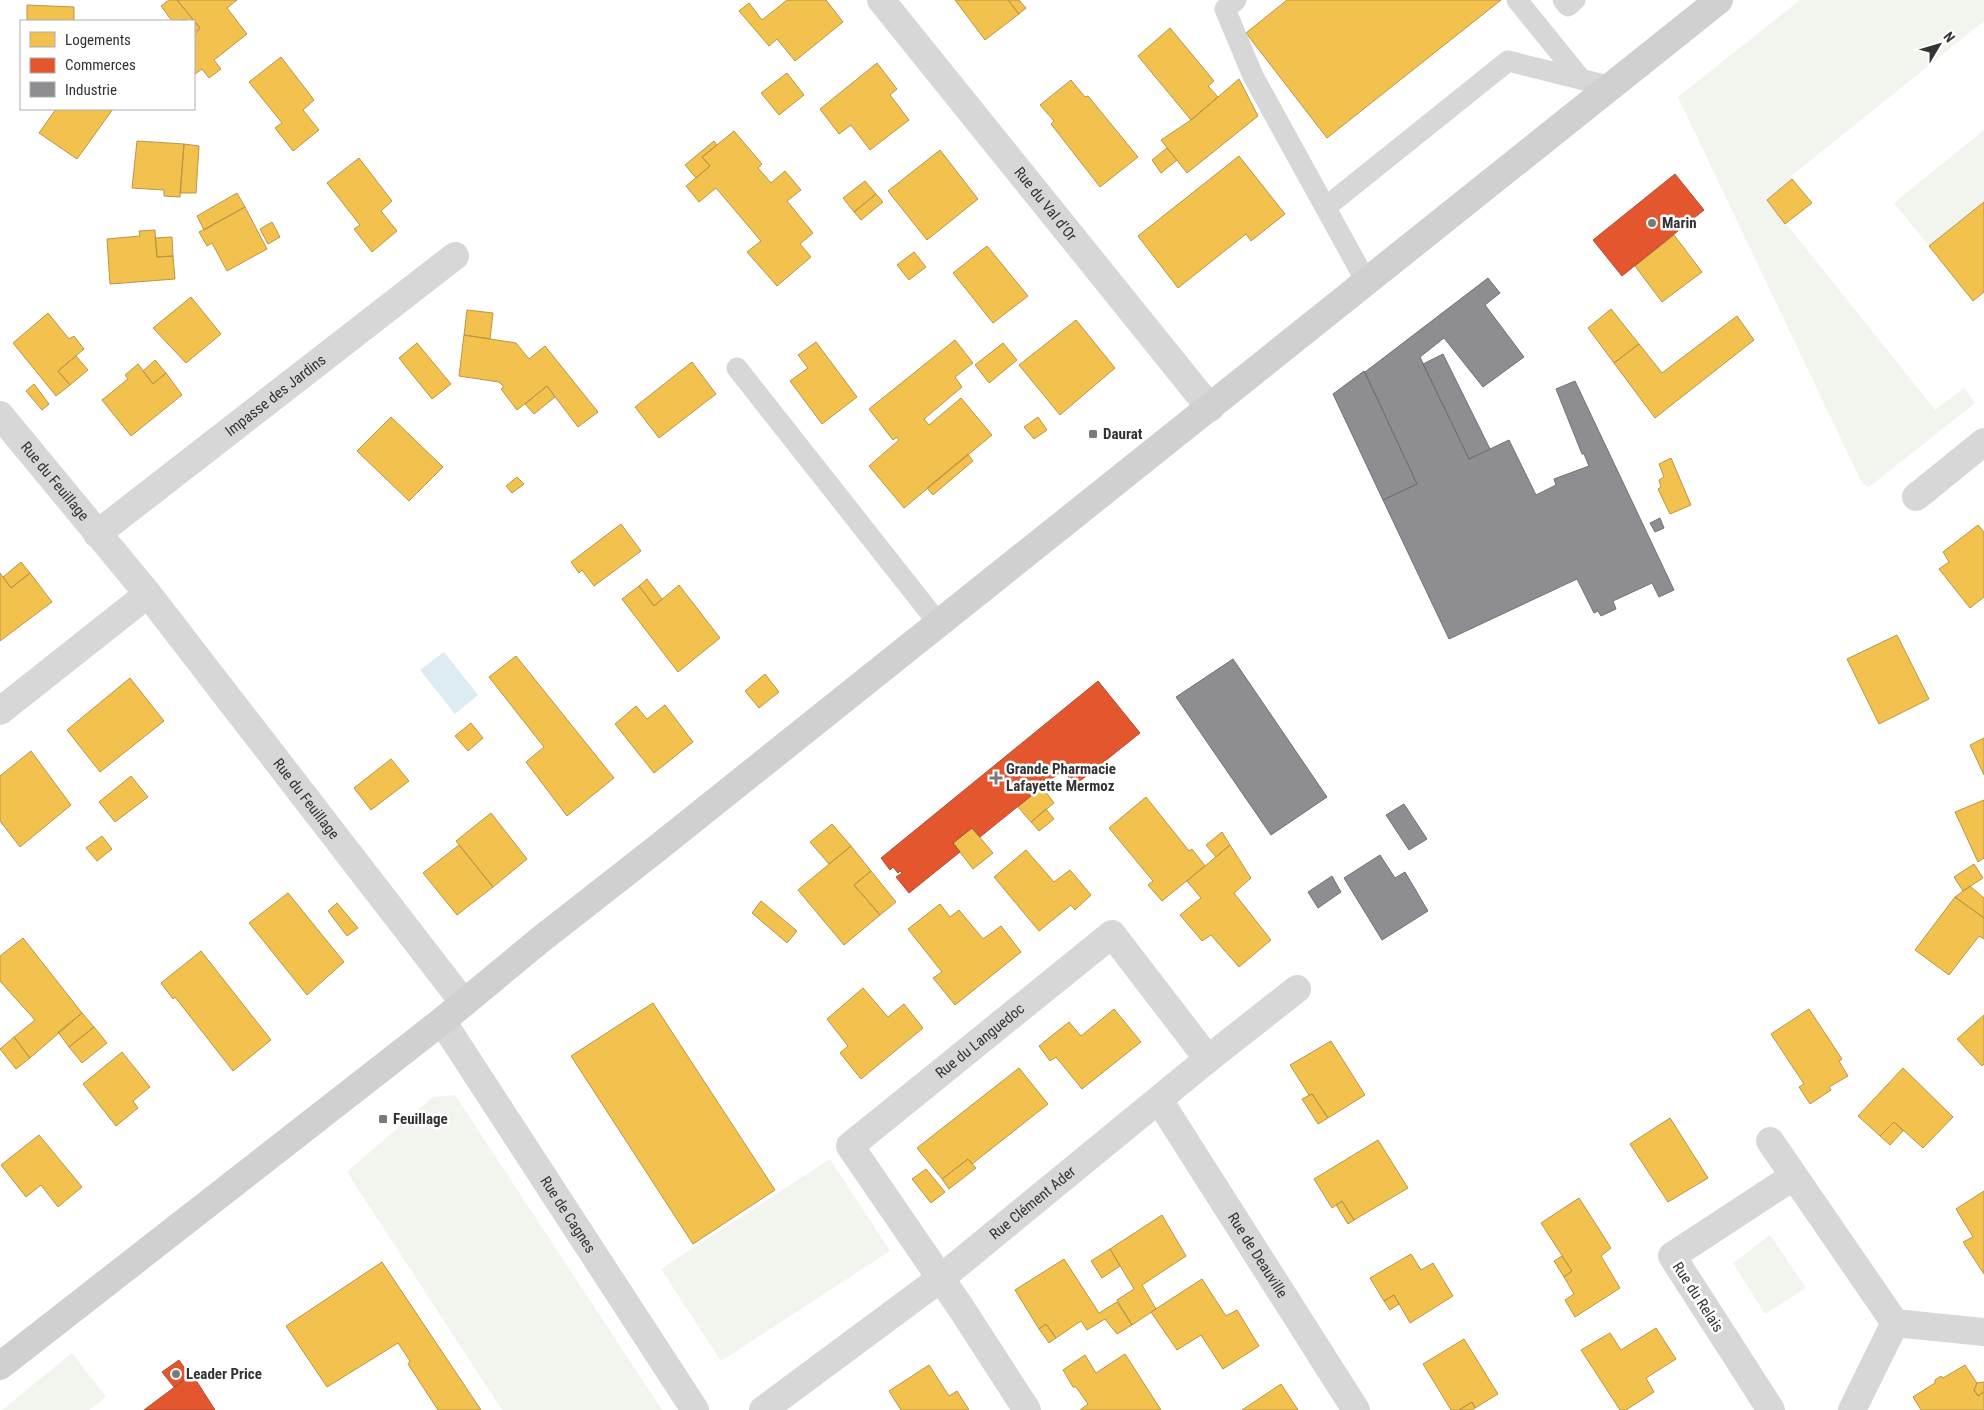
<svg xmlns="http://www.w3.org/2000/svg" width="1984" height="1410" viewBox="0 0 1984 1410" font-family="'Roboto Condensed',sans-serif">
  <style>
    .green { fill: #f1f5ed }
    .water { fill: #ddebf3 }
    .homes { fill: #f2c14e; stroke: #b99646 }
    .shops { fill: #e4572e; stroke: #af4c30 }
    .industry { fill: #8d8d92; stroke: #727276 }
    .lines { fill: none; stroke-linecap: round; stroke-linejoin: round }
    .service { stroke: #d7d7d7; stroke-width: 21 }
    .minor { stroke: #d7d7d7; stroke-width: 28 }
    .secondary { stroke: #d0d0d0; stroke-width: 28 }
    .poi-dot { fill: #7a7a7a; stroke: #fff; stroke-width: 2 }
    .labels { text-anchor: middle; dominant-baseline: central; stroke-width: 5; stroke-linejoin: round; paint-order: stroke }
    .street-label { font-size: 15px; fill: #333; stroke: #fff }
    .poi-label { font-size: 15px; font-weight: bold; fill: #333; stroke: #fff; text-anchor: start }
  </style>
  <rect width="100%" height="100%" fill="#fff"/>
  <path class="green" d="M1800 0H1984V21L1791 176 1792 179 1767 200 1935 410 1964 388 1975 403 1869 487 1862 483 1678 97Z
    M1984 130V202L1929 246 1894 203Z
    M455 1095 662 1410H502L347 1172 433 1097Z
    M830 1159 890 1251 721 1361 661 1269Z
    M1770 1235 1806 1288 1765 1314 1733 1263Z
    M72 1353 106 1397 89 1410H2Z"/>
  <path class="water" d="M444 652 478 695 455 714 420 670Z"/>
  <path class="homes" d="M169 0H177L200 28 195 32 194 21H186L184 19 181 21H172L161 6Z
    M177 0H237L227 8 247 34 214 60 221 69 209 78 202 69 195 74 194 73V36L200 28Z
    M787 0H826L843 22 795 61 777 39 769 46 739 11 749 3 762 20Z
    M955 0H1008L1019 14 985 40Z
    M1008 0H1019L1026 8 1019 14Z
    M1287 0H1501L1327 138 1246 33Z
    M27 5 74 7V21H27Z
    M1170 28 1214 81 1208 86 1218 97 1191 120 1138 56Z
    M281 57 314 100 303 110 319 130 293 151 275 128 282 123 249 82Z
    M877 63 897 89 890 95 909 120 870 150 851 125 839 134 820 109Z
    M787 73 804 95 779 115 761 93Z
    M1239 79 1258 116 1187 173 1161 140 1191 120Z
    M1071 80 1085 97 1088 96 1138 157 1100 187 1051 124 1054 121 1040 105Z
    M56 109H113L77 159 39 133Z
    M734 131 762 164 758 168 771 183 785 171 801 190 787 201 813 233 800 244 811 257 777 286 747 252 761 241 716 188 699 202 686 186 710 166 702 157Z
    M137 141 184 144 180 197 164 196V190L132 188Z
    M714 141 717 145 702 157 710 166 696 178 685 165Z
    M184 144 199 146 196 193H180Z
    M1167 148 1177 160 1161 173 1152 160Z
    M940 150 978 199 927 240 888 191Z
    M1239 156 1285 214 1251 241 1246 234 1178 288 1138 236Z
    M359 158 392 201 381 211 397 231 372 252 354 229 360 225 327 183Z
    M1792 179 1812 203 1785 224 1767 200Z
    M865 181 876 194 854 212 843 198Z
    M237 193 245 207 204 230 197 216Z
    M876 194 883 202 861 220 854 212Z
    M1984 202V292L1973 301 1929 246Z
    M245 207 267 249 227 271 212 243 207 246 199 232Z
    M272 222 280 237 268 244 260 229Z
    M155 230 157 257 173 256 175 279 110 284 107 239 140 236 139 231Z
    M1674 235 1702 272 1662 302 1635 266Z
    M172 237 173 256 157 257 155 238Z
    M987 246 1028 296 993 323 953 273Z
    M914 252 926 267 909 280 897 265Z
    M191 297 221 334 186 363 153 328Z
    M1611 309 1639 344 1614 363 1588 328Z
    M467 310 493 313 490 339 464 335Z
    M48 313 69 339 74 336 84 349 58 371 70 385 56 396 13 343Z
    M1737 316 1754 340 1655 418 1614 363 1639 344 1662 373Z
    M1076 320 1115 368 1060 415 1019 365Z
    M464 335 516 343 529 359 545 346 598 412 578 427 547 386 517 410 501 389 504 387 499 382 459 376Z
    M955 340 973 363 955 377 962 387 924 419 929 425 961 398 992 435 904 508 869 466 899 440 897 437 893 440 869 409Z
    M816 342 857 397 822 424 790 381 808 368 798 355Z
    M417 343 451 384 432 399 399 358Z
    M1003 343 1017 360 989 383 975 365Z
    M76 356 88 370 70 385 58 371Z
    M155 360 166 373 153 384 143 371Z
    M692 362 716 394 659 438 635 407Z
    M138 364 153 384 166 373 182 395 131 436 102 400 128 379 125 375Z
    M34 384 49 404 42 410 26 391Z
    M547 386 555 397 534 414 525 404Z
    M391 417 443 467 409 501 357 451Z
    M1038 417 1047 430 1034 439 1024 427Z
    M968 454 973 461 933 495 927 488Z
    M1671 458 1691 505 1670 514 1658 489 1661 487 1659 480 1664 477 1659 464Z
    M517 477 524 484 512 493 506 486Z
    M621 524 641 551 594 586 582 570 579 573 571 562Z
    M1978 525 1984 532V597L1970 608 1939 569 1949 562 1943 552Z
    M21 562 30 573 11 588 3 577Z
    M0 573 11 588 30 573 52 602 0 641Z
    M647 579 662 599 654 606 639 586Z
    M679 585 720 638 678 672 622 599 639 586 654 606Z
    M1897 635 1929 699 1879 724 1847 659Z
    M516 656 614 778 567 816 526 762 544 747 489 677Z
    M765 674 779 692 759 708 745 691Z
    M130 678 164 721 100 772 67 730Z
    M665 705 693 742 654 773 615 724 636 706 647 719Z
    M471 723 483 738 468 751 455 736Z
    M1984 738V775L1970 745Z
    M31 751 71 805 20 847 0 821V776Z
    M391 759 409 781 371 810 354 788Z
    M131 776 148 797 115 822 99 802Z
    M1042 787 1054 803 1031 822 1018 807Z
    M1146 797 1189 851 1192 849 1205 866 1162 901 1148 885 1153 881 1109 828Z
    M1984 800V858L1978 862 1955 812Z
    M1046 809 1054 819 1039 831 1031 822Z
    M491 813 527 859 493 887 456 841Z
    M832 824 851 846 829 864 810 842Z
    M972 828 993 853 973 869 953 843Z
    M1222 832 1230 845 1216 857 1206 845Z
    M102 836 112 849 97 861 86 848Z
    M459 845 493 887 457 915 423 873Z
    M1230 845 1251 878 1234 893 1271 940 1239 967 1211 935 1202 941 1180 915 1201 898 1187 881Z
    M851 846 871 871 854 885 880 915 844 945 798 890Z
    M1026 850 1054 882 1070 870 1091 895 1075 910 1071 905 1039 931 994 877Z
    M1974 864 1983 878 1963 891 1954 877Z
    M871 871 896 902 880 915 854 885Z
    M1970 886 1984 898V918L1955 897Z
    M288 893 344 962 307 995 249 923Z
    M1955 897 1984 918V939L1979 936 1949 975 1915 950Z
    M761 901 797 931 787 943 752 913Z
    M337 903 358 928 347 936 328 911Z
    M940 904 950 917 959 910 983 939 1001 926 1021 952 955 1005 933 978 942 972 908 929Z
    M23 938 82 1013 30 1058 14 1037 35 1020 0 981V956Z
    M201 951 271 1040 233 1071 175 997 173 999 161 983Z
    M863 988 888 1017 904 1004 923 1028 861 1079 840 1053 848 1046 827 1019Z
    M653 1003 775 1190 693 1244 571 1056Z
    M1114 1009 1141 1042 1082 1089 1056 1057 1050 1061 1039 1046 1069 1022 1081 1036Z
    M1809 1009 1842 1059 1839 1061 1848 1076 1829 1087 1831 1090 1810 1104 1799 1087 1804 1084 1771 1034Z
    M82 1013 94 1027 69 1047 58 1032Z
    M1984 1015V1064L1982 1066 1957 1039Z
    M94 1027 107 1043 82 1063 69 1047Z
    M14 1037 30 1058 16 1069 0 1049Z
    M1331 1041 1365 1095 1328 1118 1312 1094 1309 1095 1290 1065Z
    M122 1052 150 1087 133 1101 138 1108 116 1126 83 1084Z
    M1019 1068 1048 1104 972 1164 968 1159 942 1179 917 1148Z
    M1903 1068 1953 1117 1923 1148 1894 1122 1880 1136 1858 1116Z
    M1312 1094 1328 1118 1318 1124 1302 1099Z
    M1670 1118 1708 1178 1668 1202 1630 1144Z
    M1894 1122 1903 1131 1890 1145 1880 1136Z
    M39 1135 82 1187 58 1207 41 1185 26 1197 1 1165Z
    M1378 1140 1408 1188 1354 1220 1342 1201 1332 1208 1314 1179Z
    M968 1159 976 1168 949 1189 942 1179Z
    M926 1169 945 1192 931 1203 912 1179Z
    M1984 1191V1274L1963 1242 1973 1237 1956 1209Z
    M1579 1198 1611 1248 1601 1256 1620 1288 1575 1317 1565 1300 1574 1294 1564 1277 1572 1271 1541 1223Z
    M1342 1201 1354 1220 1348 1224 1336 1205Z
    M1162 1215 1186 1256 1142 1285 1156 1309 1132 1325 1117 1300 1134 1289 1110 1249Z
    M1110 1249 1120 1266 1102 1278 1091 1261Z
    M1411 1254 1421 1270 1433 1263 1453 1296 1410 1323 1394 1295 1384 1301 1370 1278Z
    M1562 1256 1572 1271 1564 1277 1554 1261Z
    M1064 1259 1099 1313 1117 1302 1132 1325 1117 1334 1105 1319 1087 1330 1081 1321 1056 1338 1046 1324 1039 1329 1015 1290Z
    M382 1262 481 1410H438L408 1364 410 1361 398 1343 327 1387 286 1326Z
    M1202 1279 1226 1316 1237 1310 1259 1346 1223 1369 1201 1335 1177 1350 1151 1312Z
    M1394 1295 1399 1304 1390 1310 1384 1301Z
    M1046 1324 1056 1338 1049 1343 1039 1329Z
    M1656 1328 1676 1359 1646 1378 1654 1392 1626 1410H1620L1581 1350 1610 1333 1621 1350Z
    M1464 1339 1498 1394 1475 1408 1472 1402 1459 1410H1451L1423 1364Z
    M1125 1354 1161 1410H1080L1088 1404 1076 1387H1073L1063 1370 1085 1355 1096 1373Z
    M929 1365 949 1396 957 1391 969 1410H901L889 1391Z
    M1965 1365 1977 1383 1974 1390 1978 1396 1984 1392V1410H1921L1913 1397 1935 1383V1380L1941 1376 1943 1378Z
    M1984 1382V1392L1978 1396 1974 1390 1977 1383Z
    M1281 1384 1298 1410H1242Z
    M1472 1402 1475 1408 1472 1410H1459Z"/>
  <path class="shops" d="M1675 174 1704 210 1622 276 1593 240Z
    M1098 681 1140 733 1075 785 1063 770 980 837 972 828 953 843 960 852 909 893 896 877 902 873 900 871 898 873 893 867 890 870 881 858Z
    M179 1360 190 1376 174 1387 162 1372Z
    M192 1374 215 1410H144Z"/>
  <path class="industry" d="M1488 278 1500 293 1485 305 1524 357 1483 387 1444 338 1420 357 1469 459 1509 440 1536 495 1556 485 1554 479 1589 466 1584 454H1582L1556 389 1575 381 1674 590 1659 597 1652 583 1613 601 1616 609 1601 616 1598 611 1594 613 1577 579 1449 639 1383 500 1417 484 1365 372Z
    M1443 354 1490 449 1469 459 1423 364Z
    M1364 371 1417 484 1383 500 1333 394Z
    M1660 518 1664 528 1655 532 1650 523Z
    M1233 659 1327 797 1271 835 1176 697Z
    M1404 804 1427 839 1409 850 1386 815Z
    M1380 855 1395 878 1405 872 1428 911 1382 940 1344 878Z
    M1332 876 1341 892 1318 908 1308 892Z"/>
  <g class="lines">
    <path class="service" d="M1236 0 1225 9 1253 76 1367 283
      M1517 0 1581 79
      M1563 0 1568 6 1575 0
      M1326 207 1508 61 1612 87
      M737 368 939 624"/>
    <g class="minor">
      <path id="s1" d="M881 0 1210 408"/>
      <path id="s2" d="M0 415 148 594 464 1003"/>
      <path d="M1916 497 1984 442"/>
      <path id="s3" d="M97 534 455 256"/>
      <path d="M0 711 148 594"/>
      <path id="s4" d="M442 1021 695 1410"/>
      <path id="s5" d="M1159 1100 1356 1410"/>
      <path d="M1770 1141 1895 1323 1984 1332"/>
      <path id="s6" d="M763 1410 941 1278 1208 1059 1297 989"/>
      <path id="s7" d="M1027 1410 961 1308 850 1146 1112 934 1208 1059"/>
      <path d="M1771 1410 1672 1256 1794 1176"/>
      <path d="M1852 1410 1895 1323"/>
    </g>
    <path class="secondary" d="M0 1366 442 1021 540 940 655 850 1719 0"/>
  </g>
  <g class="poi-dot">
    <circle cx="1652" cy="223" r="5"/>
    <rect x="1088" y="429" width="10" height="10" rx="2.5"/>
    <path d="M993.5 770.5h5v5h5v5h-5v5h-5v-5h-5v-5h5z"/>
    <rect x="378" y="1114" width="10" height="10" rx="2.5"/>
    <circle cx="176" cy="1374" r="5"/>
  </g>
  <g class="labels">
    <g class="street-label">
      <text stroke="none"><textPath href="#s1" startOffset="262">Rue du Val d'Or</textPath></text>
      <text stroke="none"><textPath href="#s3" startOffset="226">Impasse des Jardins</textPath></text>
      <text stroke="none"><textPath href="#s2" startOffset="86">Rue du Feuillage</textPath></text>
      <text stroke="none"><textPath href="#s2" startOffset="491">Rue du Feuillage</textPath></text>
      <text stroke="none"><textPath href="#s7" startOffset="485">Rue du Languedoc</textPath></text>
      <text stroke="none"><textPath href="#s6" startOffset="340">Rue Clément Ader</textPath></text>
      <text stroke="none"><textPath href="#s4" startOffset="231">Rue de Cagnes</textPath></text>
      <text stroke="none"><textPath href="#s5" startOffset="184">Rue de Deauville</textPath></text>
      <text transform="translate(1698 1297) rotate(57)">Rue du Relais</text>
    </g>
    <g class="poi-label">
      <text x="1662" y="223">Marin</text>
      <text x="1103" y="434">Daurat</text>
      <text x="1006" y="769">Grande Pharmacie<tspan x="1006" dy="17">Lafayette Mermoz</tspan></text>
      <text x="393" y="1119">Feuillage</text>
      <text x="186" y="1374">Leader Price</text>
    </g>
  </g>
  <rect x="20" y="20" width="175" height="90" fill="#ffffff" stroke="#adadad"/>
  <rect x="30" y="32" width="25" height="15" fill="#f2c14e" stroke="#adadad"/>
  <text x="65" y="45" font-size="15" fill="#333333">Logements</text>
  <rect x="30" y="58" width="25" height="15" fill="#e4572e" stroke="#adadad"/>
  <text x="65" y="70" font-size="15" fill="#333333">Commerces</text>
  <rect x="30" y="82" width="25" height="15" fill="#8d8d92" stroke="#adadad"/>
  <text x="65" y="95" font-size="15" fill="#333333">Industrie</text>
  <g transform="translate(1939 45) rotate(52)" stroke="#ffffff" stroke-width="4" paint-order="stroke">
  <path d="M0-4L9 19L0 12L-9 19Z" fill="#333333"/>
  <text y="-8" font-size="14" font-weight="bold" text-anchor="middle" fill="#333333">N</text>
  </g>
</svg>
